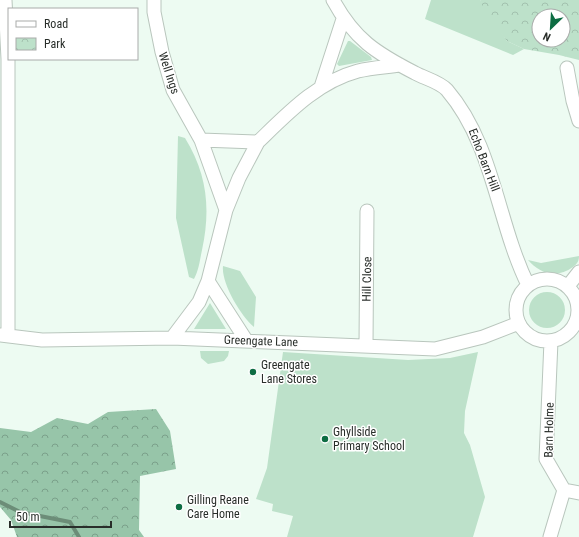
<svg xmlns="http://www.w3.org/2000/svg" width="579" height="537" viewBox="0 0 579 537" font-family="'Roboto Condensed',sans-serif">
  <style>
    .green { fill: #bde1ca }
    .forest { fill: url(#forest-crowns) }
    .park { fill: url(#park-crowns); fill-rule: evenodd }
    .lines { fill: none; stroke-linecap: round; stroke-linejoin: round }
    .stream { stroke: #6c8d78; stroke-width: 4 }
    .street-casing { stroke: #b9c6bd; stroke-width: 15 }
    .street { stroke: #fff; stroke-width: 13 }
    .poi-dot { fill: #0d6d43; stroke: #fff; stroke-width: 1.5 }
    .labels { text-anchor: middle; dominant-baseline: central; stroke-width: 3; stroke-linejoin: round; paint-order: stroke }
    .street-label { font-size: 12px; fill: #292e2a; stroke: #fff }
    .poi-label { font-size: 12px; fill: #292e2a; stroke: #fff; text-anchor: start }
  </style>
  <defs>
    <pattern id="forest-crowns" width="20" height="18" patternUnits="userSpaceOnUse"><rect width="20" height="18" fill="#97c5a9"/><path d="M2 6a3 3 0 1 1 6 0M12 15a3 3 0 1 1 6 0" fill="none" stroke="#7ba08a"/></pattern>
    <pattern id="park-crowns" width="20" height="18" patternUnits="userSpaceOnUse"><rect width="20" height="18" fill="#bde1ca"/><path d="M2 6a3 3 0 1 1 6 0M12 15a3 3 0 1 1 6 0" fill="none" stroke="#a2c1ae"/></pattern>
  </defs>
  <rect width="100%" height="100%" fill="#edfbf2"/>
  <path class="green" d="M431 0H480L507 41 524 49 513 55 425 19Z
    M348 41H350L371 57 372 60 339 66 337 64Z
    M178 136 185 138C207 174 211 208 202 250 200 259 199 270 194 279L189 277 176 218Z
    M579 256C579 261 577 264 573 267 557 279 540 274 528 260L541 263Z
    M223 266 240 271 256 297 254 327C241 316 221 283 223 266Z
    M529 310a18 18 0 1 1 36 0a18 18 0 1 1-36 0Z
    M210 303 226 329H194Z
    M200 351H229L228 356 224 361 208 364 201 358Z
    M283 352 408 360 450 358 478 352 465 411 464 433 470 445 485 497 473 537H287L293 516 272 511 273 504 256 499 267 468Z"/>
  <path class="forest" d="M156 409 170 431 176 469 140 476 139 530 144 537H17L11 520 0 507V428L31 432 57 418 88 424 108 412Z"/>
  <path class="park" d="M480 0H579V60L559 55 524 49 507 41 486 14ZM539 16H563V40H539Z"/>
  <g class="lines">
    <path class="stream" d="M0 502 20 512 70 522 79 537"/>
    <defs>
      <path id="street" d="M5 0 8 59V336
        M154 0V12L162 52 173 90 201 140 226 210
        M333 0C354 39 376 53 415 73 424 78 440 82 447 90 494 145 497 222 528 285
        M567 68 573 101 579 121
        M321 87 343 19
        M258 142C288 113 317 82 358 71 371 68 386 67 400 65
        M516 310a31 31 0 1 1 62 0a31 31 0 1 1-62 0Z
        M208 281 246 340
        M568 286 579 272
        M0 335 42 340 172 338 435 349 483 337 519 323
        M172 338 199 302 208 281 226 210 239 178 258 142 201 140
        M366 346 367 211
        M564 490 579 493
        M550 537 564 490 546 459 551 341"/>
    </defs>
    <use href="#street" class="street-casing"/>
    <use href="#street" class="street"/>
  </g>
  <g class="poi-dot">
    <circle cx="253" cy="372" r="4"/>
    <circle cx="325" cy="439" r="4"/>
    <circle cx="179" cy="507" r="4"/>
  </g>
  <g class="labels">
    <g class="street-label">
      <text transform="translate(169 73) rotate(72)">Well Ings</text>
      <text transform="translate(484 160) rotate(69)">Echo Barn Hill</text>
      <text transform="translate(367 279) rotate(-89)">Hill Close</text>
      <text transform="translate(261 341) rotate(2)">Greengate Lane</text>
      <text transform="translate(549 430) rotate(-89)">Barn Holme</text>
    </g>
    <g class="poi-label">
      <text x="261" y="365">Greengate<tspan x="261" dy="14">Lane Stores</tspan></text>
      <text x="333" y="432">Ghyllside<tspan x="333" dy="14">Primary School</tspan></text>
      <text x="187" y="500">Gilling Reane<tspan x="187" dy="14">Care Home</tspan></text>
    </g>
  </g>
  <rect x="8" y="8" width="130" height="52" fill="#ffffff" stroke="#a9abaa"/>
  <rect x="16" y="21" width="20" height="6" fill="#ffffff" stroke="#a9abaa"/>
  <text x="44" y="28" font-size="12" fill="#292e2a">Road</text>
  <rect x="16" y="38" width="20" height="12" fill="url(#park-crowns)" stroke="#a9abaa"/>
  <text x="44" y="48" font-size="12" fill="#292e2a">Park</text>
  <g transform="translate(551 28) rotate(205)"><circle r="19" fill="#ffffff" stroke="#a9abaa"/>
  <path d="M0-3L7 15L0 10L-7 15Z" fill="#0d6d43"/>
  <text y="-6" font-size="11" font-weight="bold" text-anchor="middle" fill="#292e2a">N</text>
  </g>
  <path d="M10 521v6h101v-6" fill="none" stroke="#292e2a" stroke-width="2"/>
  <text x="16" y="521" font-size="12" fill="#292e2a" stroke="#ffffff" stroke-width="3" paint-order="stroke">50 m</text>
</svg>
